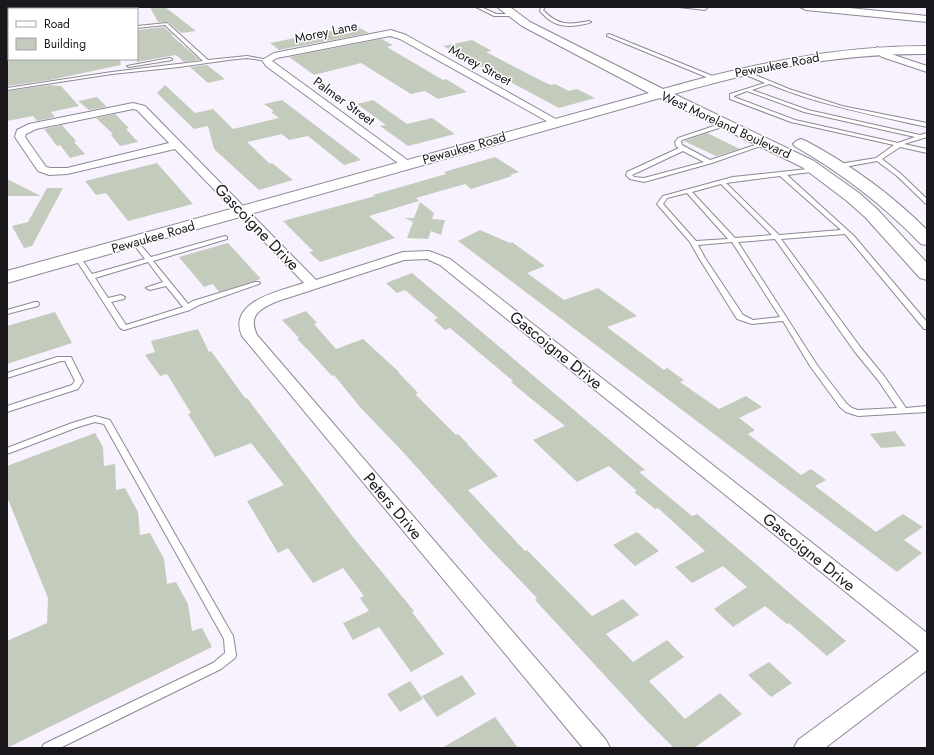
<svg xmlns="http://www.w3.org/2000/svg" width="934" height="755" viewBox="0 0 934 755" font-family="Jost,sans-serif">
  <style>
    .building { fill: #c3cbbd }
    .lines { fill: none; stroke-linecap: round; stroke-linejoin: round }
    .lane-casing { stroke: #8d8895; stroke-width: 2 }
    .street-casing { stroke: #8d8895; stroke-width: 2 }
    .secondary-casing { stroke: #8d8895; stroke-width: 2 }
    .lane { fill: #fff; fill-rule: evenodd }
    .street { fill: #fff; fill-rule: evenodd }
    .secondary { fill: #fff; fill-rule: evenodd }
    .labels { text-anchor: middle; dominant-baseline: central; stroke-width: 3; stroke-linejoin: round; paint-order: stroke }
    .far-street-label { font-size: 13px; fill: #1a171c; stroke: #fff }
    .street-label { font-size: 16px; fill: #1a171c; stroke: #fff }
  </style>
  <rect width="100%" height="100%" fill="#f8f2fe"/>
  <path class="building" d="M150 7H165L196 31 181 33 168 22H158Z
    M164 27 173 35H171L200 60 184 62 176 55 137 62V30Z
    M358 27 369 33 279 50 270 43 340 29 342 30Z
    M381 39 393 45 387 47 443 80 446 79 467 92 438 99 425 91 411 94 361 63 314 75 289 57Z
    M472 40 492 51 486 52 544 82 551 85 555 84 569 91 577 89 595 98 559 108 443 46Z
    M7 59H120L121 65 50 80 7 86Z
    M207 65 225 79 208 83 190 67Z
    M50 85 61 86 79 106 51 112 55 117 37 121 33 116 7 121V91Z
    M165 85 195 113 213 109 233 129 279 118 271 112 274 111 264 104 282 100 361 160 344 165 308 136 289 140 282 134 247 142 270 164 272 163 293 180 259 190 214 149 208 126 194 129 157 93Z
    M97 97 107 107 89 110 78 101Z
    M373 100 407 124 432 118 455 134 408 146 380 126 386 125 357 104Z
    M115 114 129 128 126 129 138 142 120 146 111 135 113 134 96 118Z
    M62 125 76 141 74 142 85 154 70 158 60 145 57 146 44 129Z
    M707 133 740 149 716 156 684 141Z
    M495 157 519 172 510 175 512 176 471 189 465 184 416 198 419 201 369 216 395 238 320 262 309 252 313 251 283 221 375 196 373 195 446 174 444 172Z
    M157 163 193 204 128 221 106 193 96 195 85 181Z
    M7 179 41 196H7Z
    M47 188H63L32 246 24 248 12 226 28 222Z
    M420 202 434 213 432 219 445 220 441 235 431 231 428 239 407 238 413 222 405 218H414Z
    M480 230 510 243 512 242 545 266 527 273 564 300 598 288 637 316 607 327 664 370 667 368 684 380 680 382 719 409 746 396 762 407 739 418 755 430 748 434 801 475 811 469 826 480 815 486 876 532 903 514 923 527 904 540 922 553 897 572 458 241Z
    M228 243 261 279 219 292 213 284 204 287 179 257Z
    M412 273 645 470 639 472 692 516 697 514 846 641 827 656 789 623 787 624 765 606 733 627 714 609 747 587 723 566 692 583 675 567 705 551 658 508 655 509 634 492 637 491 609 466 577 482 533 440 565 426 529 397 511 382 513 381 450 328 445 330 434 320 438 318 405 290 397 293 386 283Z
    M306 311 317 323 314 324 336 349 363 339 399 372H398L418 393 415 394 456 435 458 434 468 444H467L498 476 468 490 525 551 527 550 592 616 623 599 639 615 606 634 633 662 667 640 684 657 649 681 685 719 720 693 742 714 694 748H674L643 717 535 600 537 598 488 547 403 452 360 407 334 375 332 376 310 352 297 339 299 338 282 320Z
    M55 312 72 343 7 364V326Z
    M198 329 209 352 211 351 245 398H247L353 537 414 611 412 612 444 654 411 672 379 627 353 640 343 623 369 611 360 598 364 596 343 568 313 583 288 548 278 553 247 501 284 485 251 443 215 457 188 414 191 413 167 374 160 376 145 355 155 352 151 341Z
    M895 431 906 446 881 448 870 434Z
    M95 433 103 447 104 466 115 464 116 490 125 488 138 512 140 535 150 533 164 559 167 584 176 582 188 604 192 631 202 628 212 647 7 748V641L47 623 48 598 7 497V466Z
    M637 532 659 551 635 566 613 545Z
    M769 662 792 683 771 697 748 675Z
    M462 675 476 694 437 717 422 696Z
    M410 681 423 699 400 712 387 694Z
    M495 717 518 748H442Z"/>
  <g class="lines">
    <defs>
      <path id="lane" d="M58 7H62V9H58Z
        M118 7H133L122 9H107Z
        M476 7H481L496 14H512L514 15 512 16H494Z
        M541 7H545L543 10C558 26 569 25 589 21L591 22C588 24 583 24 579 25 562 28 551 24 540 11Z
        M679 7H708L705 10Z
        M167 23 208 60 247 56 269 60 267 61 247 58 228 60 179 67 112 74 7 90V88L112 72 203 61 165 25 137 28V26Z
        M7 27H9V30H7Z
        M609 34 715 77V78L711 79 607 36V35Z
        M170 58 172 59V60L129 67 127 66Z
        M739 70H743L789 89 842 106 927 123V127C873 115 820 105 769 84L752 90 808 110 920 135 927 133V137L904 144 927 149V153L900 147 882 159 901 174 927 199V204L925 203 897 176 877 161 839 168 836 166 839 164 876 158 894 145 791 122 730 99V94L765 83 739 72ZM747 91 804 112 915 137 898 143 795 120 734 97V96Z
        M726 122 728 123V125L682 140 681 142 682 145 710 160 764 142 769 143 712 163 644 182 630 179 626 175 627 172 679 148 676 146 675 142 678 138ZM683 151 704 162 644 178 634 177 632 175Z
        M817 168 819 169V171L787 175 854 236 927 322V329H924L845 234 781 239 861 348 884 376 906 408 927 406V412L858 416 846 412 840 407 810 366 783 321 752 324 737 319 699 258 690 242 657 204 663 196 733 177ZM780 176 841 230 779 235 726 183ZM721 184 772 235 735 238 692 192ZM687 193 728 239 696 241 663 204 667 198ZM775 239 855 352 878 380 897 408 858 410 852 408 846 403 817 365 738 242ZM732 242 780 317 753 320 743 315 705 258 698 245Z
        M225 236 227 237V239L153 261 188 304 193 301 255 282H259L260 283 259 284 199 305 190 310 124 330 120 328 75 258 78 256 80 257 92 274 145 259 132 242 133 241H137L151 257ZM148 262 163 282 148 287 146 288 150 290 166 286 183 307 126 325 111 302 124 299 125 297 121 295 108 298 95 278Z
        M35 302H38L39 304 38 306 7 314V310Z
        M57 357H71L83 381 78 389 7 412V406L72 385 75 381 65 361H61L7 378V373Z
        M95 416 110 420 111 422 233 636 236 655 235 658 221 669 60 748H42L44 744 213 663 225 653 224 639 104 424 95 422 78 427 7 454V448L72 423Z"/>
      <path id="street" d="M391 30 406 35 561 122 556 125 552 124 400 39 390 36 277 58 272 61 410 162 412 164 410 166H402L266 66 262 60 274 53Z
        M877 47 888 53 927 66V72L882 57 873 50Z
        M133 103 145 106 316 280 403 252 429 251 450 259 927 633V670L825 748H794L798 740 919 651 440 265 427 259 404 260 278 301C262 308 247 314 257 335L606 740 610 748H583L242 336C227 301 280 291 304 283L175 149 67 174 49 175 38 171 15 137 17 130 29 124ZM133 109 137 110 169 143 67 168H51L46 167 25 137 26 134 36 129Z"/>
      <path id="secondary" d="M7 7H14L8 10Z
        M497 7H510L530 22 663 89C751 64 835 46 927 46V54C838 53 758 70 674 94L814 161 859 193 877 209 927 263V280L920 278 865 217 847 201 802 167 660 98 7 283V271L649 93 522 26Z
        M800 7H840L927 16V22L806 10Z
        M801 139 806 141C851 165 891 194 927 230V245L921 244C883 205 843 174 796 147L793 144 796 141Z"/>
    </defs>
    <use href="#lane" class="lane-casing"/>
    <use href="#street" class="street-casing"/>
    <use href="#secondary" class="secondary-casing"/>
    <use href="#lane" class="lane"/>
    <use href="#street" class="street"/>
    <use href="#secondary" class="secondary"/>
  </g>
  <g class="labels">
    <g class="far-street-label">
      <text transform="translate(326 32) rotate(-12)">Morey Lane</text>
      <text transform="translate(480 65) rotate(29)">Morey Street</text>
      <text transform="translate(777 65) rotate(-11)">Pewaukee Road</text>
      <text transform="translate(344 101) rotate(36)">Palmer Street</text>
      <text transform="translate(726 125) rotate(25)">West Moreland Boulevard</text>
      <text transform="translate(464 148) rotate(-16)">Pewaukee Road</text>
      <text transform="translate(153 237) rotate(-16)">Pewaukee Road</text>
    </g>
    <g class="street-label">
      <text transform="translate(257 227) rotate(46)">Gascoigne Drive</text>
      <text transform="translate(556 350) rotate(39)">Gascoigne Drive</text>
      <text transform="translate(393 506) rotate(50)">Peters Drive</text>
      <text transform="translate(809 552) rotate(39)">Gascoigne Drive</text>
    </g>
  </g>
  <rect width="934" height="755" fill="none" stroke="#1a171c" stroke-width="16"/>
  <rect x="8" y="8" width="130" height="52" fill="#ffffff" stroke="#a3a2a4"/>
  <rect x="16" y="21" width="20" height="6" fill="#ffffff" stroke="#a3a2a4"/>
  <text x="44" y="28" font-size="12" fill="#1a171c">Road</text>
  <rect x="16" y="38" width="20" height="12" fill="#c3cbbd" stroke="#a3a2a4"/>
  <text x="44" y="48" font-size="12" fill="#1a171c">Building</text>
</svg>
